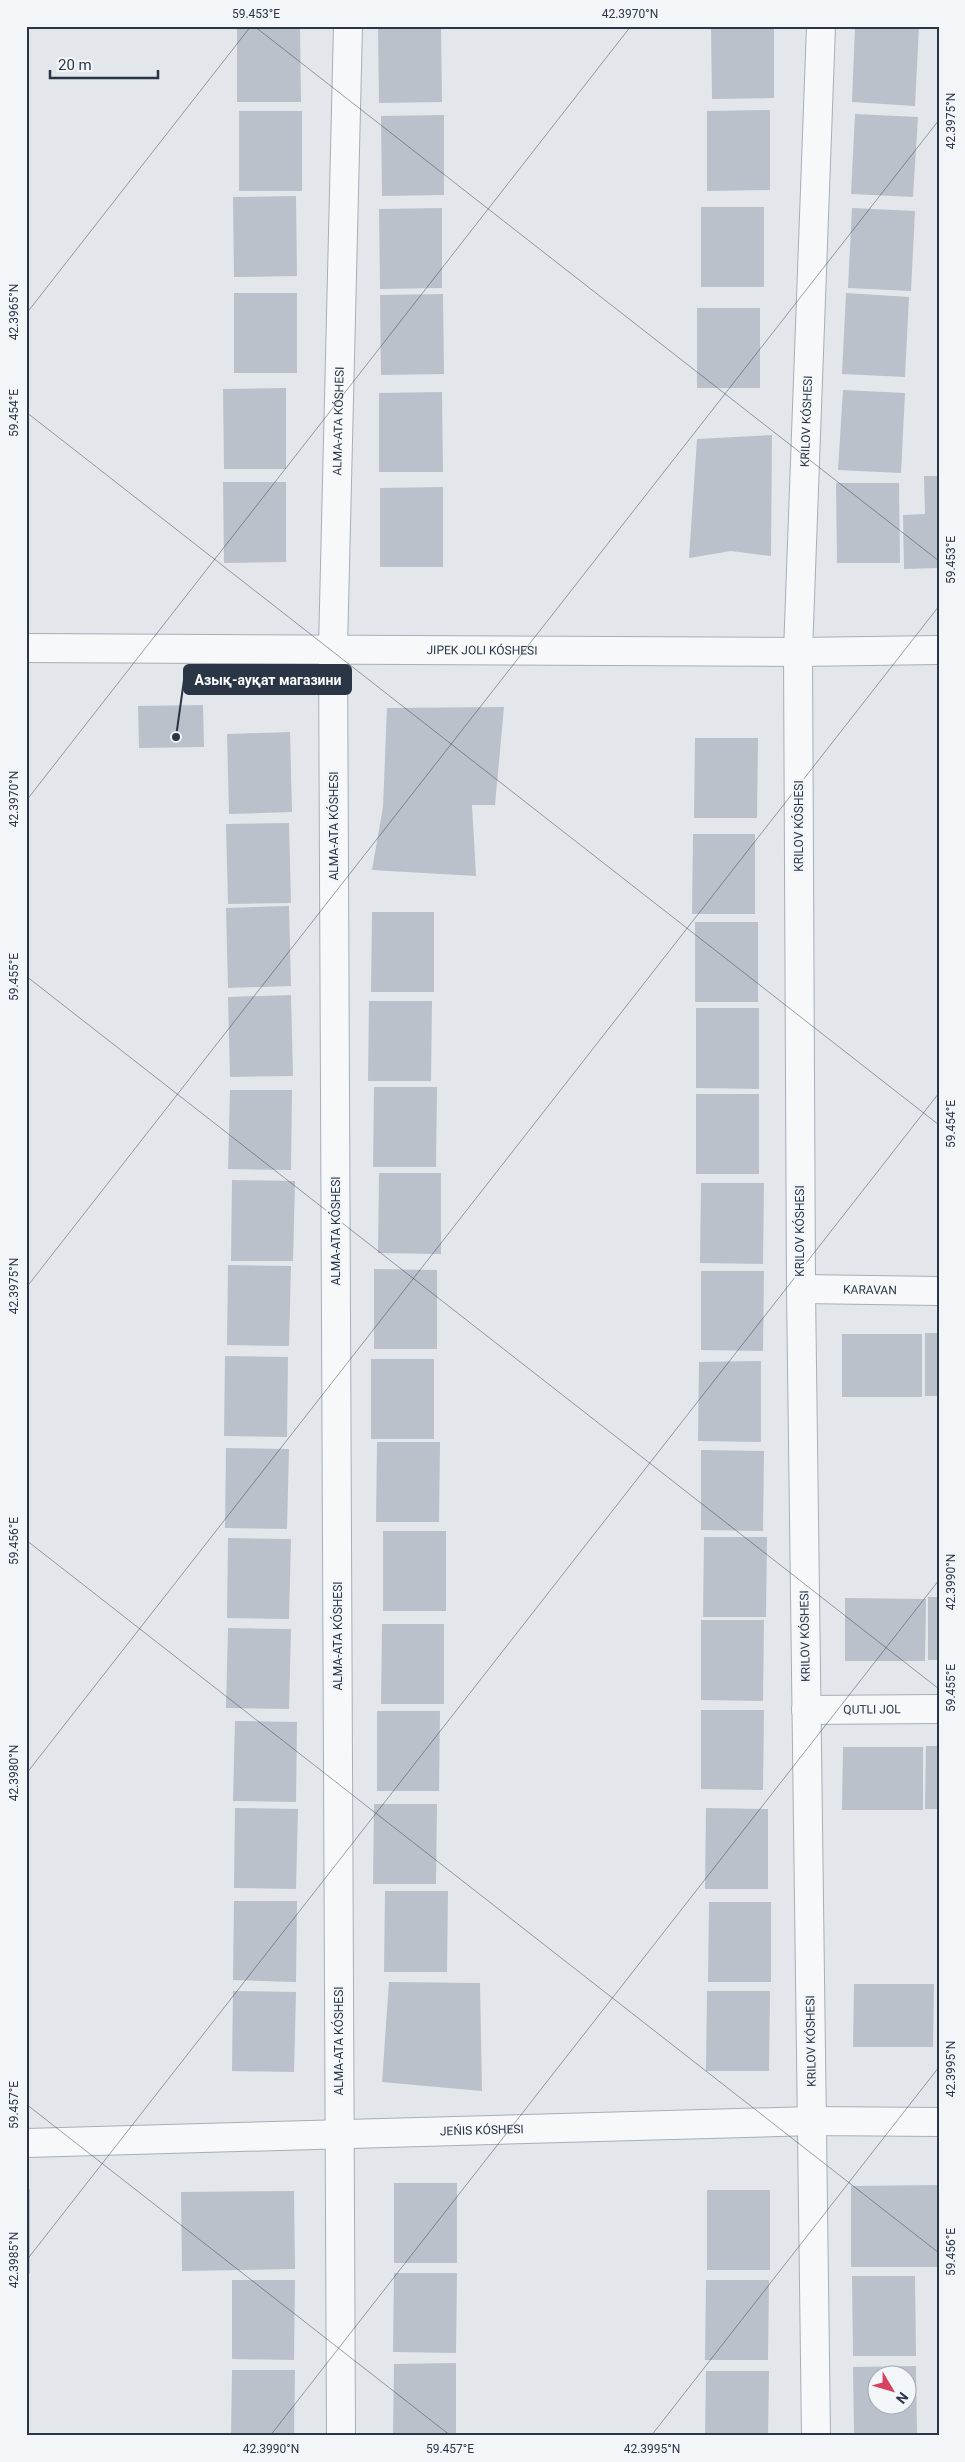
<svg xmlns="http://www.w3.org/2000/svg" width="965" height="2462" viewBox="0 0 965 2462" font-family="Roboto,sans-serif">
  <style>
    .building { fill: #bac1ca; fill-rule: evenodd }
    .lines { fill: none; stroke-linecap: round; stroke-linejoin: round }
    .minor-casing { stroke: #a8aeb7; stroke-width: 30 }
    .minor { stroke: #f6f8fa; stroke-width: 28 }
    .ticks { fill: none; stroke: #2a3546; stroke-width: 1; stroke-opacity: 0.45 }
    .labels { text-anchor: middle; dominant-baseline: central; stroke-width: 4.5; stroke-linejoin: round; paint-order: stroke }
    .street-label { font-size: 12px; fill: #2a3546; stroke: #f3f6f9 }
    .leader { fill: none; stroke: #2a3546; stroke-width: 2 }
    .callout-dot { fill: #2a3546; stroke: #f3f6f9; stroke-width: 2 }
    .callout { fill: #2a3546; stroke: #2a3546; stroke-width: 2 }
    .callout-label { font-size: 14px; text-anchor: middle; font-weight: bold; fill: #fff }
    .neatline { fill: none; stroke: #2a3546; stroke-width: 2 }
    .ticks-label { font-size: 12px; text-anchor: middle; fill: #2a3546 }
  </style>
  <rect width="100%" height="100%" fill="#e3e7ec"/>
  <path class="building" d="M237 26H300L301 102H237Z
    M378 26H441L442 102 379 103Z
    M711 26H774V98L712 99Z
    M855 26H919L915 106 852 102Z
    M770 110V190L707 191V111Z
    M239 111H302V191H239Z
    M855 114 918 117 913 197 851 194Z
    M444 115V195L382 196 381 116Z
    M296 196 297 276 234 277 233 197Z
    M701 207H764V287H701Z
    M442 208V288L380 289 379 209Z
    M852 208 915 211 911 291 848 288Z
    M234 293H297V373H234Z
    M846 293 909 297 905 377 842 374Z
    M443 294 444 374 381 375 380 295Z
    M697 308H760V388H697Z
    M286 388V469H224L223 389Z
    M843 390 905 393 901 473 838 470Z
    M442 392 443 472H379V393Z
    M772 435 771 556 731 551 689 558 697 439Z
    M924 476H939V568L904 569 903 515 925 514Z
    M223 482H286V562L224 563Z
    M836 483H899L900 563H837Z
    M443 487V567H380V488Z
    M203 705 204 747 139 748 138 706Z
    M504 707 495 805H472L476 876 372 870 383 807 387 708Z
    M290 732 292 812 229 814 227 734Z
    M695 738H758L757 818H694Z
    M289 823 291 903 228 904 226 824Z
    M693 834H755V914H692Z
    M289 906 291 986 228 988 226 908Z
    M372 912H434V992H371Z
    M695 922H758V1002H695Z
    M291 995 293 1076 230 1077 228 997Z
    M369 1001H432L431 1081H368Z
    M696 1008H759V1089L696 1088Z
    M374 1087H437L436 1167H373Z
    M230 1090H292L291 1170 228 1169Z
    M696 1094H759V1174H696Z
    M379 1173H441V1254L378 1253Z
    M232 1180 295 1181 293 1261H231Z
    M701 1183H764L763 1264 700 1263Z
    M228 1265 291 1266 289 1346 227 1345Z
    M374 1269 437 1270V1349H374Z
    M701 1271H764L763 1351 701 1350Z
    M925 1333H939V1396H925Z
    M842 1334H922V1397H842Z
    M225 1356 288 1357 287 1437 224 1436Z
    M371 1359H434V1439H371Z
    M761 1361V1442L698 1441 699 1362Z
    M377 1442H440L439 1522H376Z
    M226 1448 289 1449 287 1529 225 1528Z
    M701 1450 764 1451 763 1531 701 1530Z
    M383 1531H446V1611H383Z
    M704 1537H767L766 1617H703Z
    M228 1538 291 1539 289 1619 227 1618Z
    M928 1597H939V1660H928Z
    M845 1598 926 1599 925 1661H845Z
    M701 1620H764L763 1701 701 1700Z
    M382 1624H444V1704H381Z
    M228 1628 291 1629 289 1709 226 1708Z
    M701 1710H764L763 1790 701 1789Z
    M377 1711H440L439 1791H377Z
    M235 1721 297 1722 296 1802 233 1801Z
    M926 1746H939V1809H925Z
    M843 1747H923V1810H842Z
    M374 1804H437L436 1884H373Z
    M235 1808 298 1809 296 1889 234 1888Z
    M706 1808 768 1809V1889H705Z
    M385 1891H448L447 1972H384Z
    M234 1901H297L296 1982 233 1980Z
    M709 1902H771V1982H708Z
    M389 1982 480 1983 482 2091 382 2082Z
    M854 1984H934L933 2047H853Z
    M233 1991 296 1992 294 2072 232 2071Z
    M707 1991H770L769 2071H706Z
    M394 2183H457V2263H394Z
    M939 2185V2267H851V2186Z
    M26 2189H30V2274H26Z
    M707 2190H770V2270H707Z
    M294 2191 295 2269 182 2271 181 2192Z
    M394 2273H457L456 2353 393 2352Z
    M852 2276H915L916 2356H853Z
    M232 2280H295L294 2360 232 2359Z
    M706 2280H769L768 2360H705Z
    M456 2363V2436H393L394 2364Z
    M916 2366 917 2436H854L853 2367ZM878 2374H908V2404H878Z
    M232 2370H295L294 2436H231Z
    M706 2371H769L768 2436H705Z"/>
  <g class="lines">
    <defs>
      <g id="minor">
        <path id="s1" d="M26 648 798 652 939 650"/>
        <path id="s2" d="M801 1289 939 1291"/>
        <path id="s3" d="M806 1710 939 1709"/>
        <path id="s4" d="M26 2143 813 2121 939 2122"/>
        <path id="s5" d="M341 2436 333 648 348 26"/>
        <path id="s6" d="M816 2436 801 1289 798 652 821 26"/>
      </g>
    </defs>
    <use href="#minor" class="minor-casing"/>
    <use href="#minor" class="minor"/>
  </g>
  <path class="ticks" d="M254 26 939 561M26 314 251 26M26 412 939 1125M26 801 631 26M26 976 939 1689M26 1288 939 120M26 1540 939 2253M26 1774 939 606M26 2104 451 2436M26 2261 939 1093M270 2436 939 1580M651 2436 939 2067"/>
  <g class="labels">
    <g class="street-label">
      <text stroke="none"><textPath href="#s5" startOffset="2015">ALMA-ATA KÓSHESI</textPath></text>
      <text stroke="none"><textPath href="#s6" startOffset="2015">KRILOV KÓSHESI</textPath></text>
      <text stroke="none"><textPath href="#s1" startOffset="456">JIPEK JOLI KÓSHESI</textPath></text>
      <text transform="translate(334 826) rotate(-90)">ALMA-ATA KÓSHESI</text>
      <text transform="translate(799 826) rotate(-90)">KRILOV KÓSHESI</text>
      <text transform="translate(336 1231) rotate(-90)">ALMA-ATA KÓSHESI</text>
      <text transform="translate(800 1231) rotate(-90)">KRILOV KÓSHESI</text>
      <text stroke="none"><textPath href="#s2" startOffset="69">KARAVAN</textPath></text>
      <text transform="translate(338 1636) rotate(-90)">ALMA-ATA KÓSHESI</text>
      <text transform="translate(805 1636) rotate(-91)">KRILOV KÓSHESI</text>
      <text stroke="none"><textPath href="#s3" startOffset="66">QUTLI JOL</textPath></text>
      <text transform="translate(339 2041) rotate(-90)">ALMA-ATA KÓSHESI</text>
      <text transform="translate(811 2041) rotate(-91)">KRILOV KÓSHESI</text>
      <text stroke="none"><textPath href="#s4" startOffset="456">JEŃIS KÓSHESI</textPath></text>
    </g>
  </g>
  <path class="leader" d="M176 737L184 680"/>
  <circle class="callout-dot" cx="176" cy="737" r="5"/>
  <rect class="callout" x="184" y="665" width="167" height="29" rx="5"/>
  <g class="callout-label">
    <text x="268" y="685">Азық-ауқат магазини</text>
  </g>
  <rect width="965" height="2462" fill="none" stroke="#f3f6f9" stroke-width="55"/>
  <g transform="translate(892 2390) rotate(128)"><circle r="24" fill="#f3f6f9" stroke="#a3a9b1"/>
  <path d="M0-4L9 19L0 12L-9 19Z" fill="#d74261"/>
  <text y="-8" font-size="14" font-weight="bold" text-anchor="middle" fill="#2a3546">N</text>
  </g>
  <path d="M50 70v8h108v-8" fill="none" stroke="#2a3546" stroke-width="2.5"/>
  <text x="58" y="70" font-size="15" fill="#2a3546" stroke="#f3f6f9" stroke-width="4" paint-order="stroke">20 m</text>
  <rect x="28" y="28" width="910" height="2406" class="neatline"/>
  <g class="ticks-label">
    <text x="256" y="18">59.453°E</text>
    <text x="630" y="18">42.3970°N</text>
    <text transform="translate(951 121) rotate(-90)" y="4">42.3975°N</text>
    <text transform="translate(14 312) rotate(-90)" y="4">42.3965°N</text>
    <text transform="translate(14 413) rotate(-90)" y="4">59.454°E</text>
    <text transform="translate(951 560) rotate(-90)" y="4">59.453°E</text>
    <text transform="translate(14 799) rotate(-90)" y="4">42.3970°N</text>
    <text transform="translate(14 977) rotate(-90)" y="4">59.455°E</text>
    <text transform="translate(951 1124) rotate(-90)" y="4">59.454°E</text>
    <text transform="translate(14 1286) rotate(-90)" y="4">42.3975°N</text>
    <text transform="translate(14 1541) rotate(-90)" y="4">59.456°E</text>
    <text transform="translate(951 1582) rotate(-90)" y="4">42.3990°N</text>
    <text transform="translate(951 1688) rotate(-90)" y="4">59.455°E</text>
    <text transform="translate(14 1773) rotate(-90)" y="4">42.3980°N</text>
    <text transform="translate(951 2069) rotate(-90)" y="4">42.3995°N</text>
    <text transform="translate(14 2105) rotate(-90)" y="4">59.457°E</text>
    <text transform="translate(951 2252) rotate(-90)" y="4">59.456°E</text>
    <text transform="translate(14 2260) rotate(-90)" y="4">42.3985°N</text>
    <text x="271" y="2453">42.3990°N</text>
    <text x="450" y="2453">59.457°E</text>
    <text x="652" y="2453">42.3995°N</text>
  </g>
</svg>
